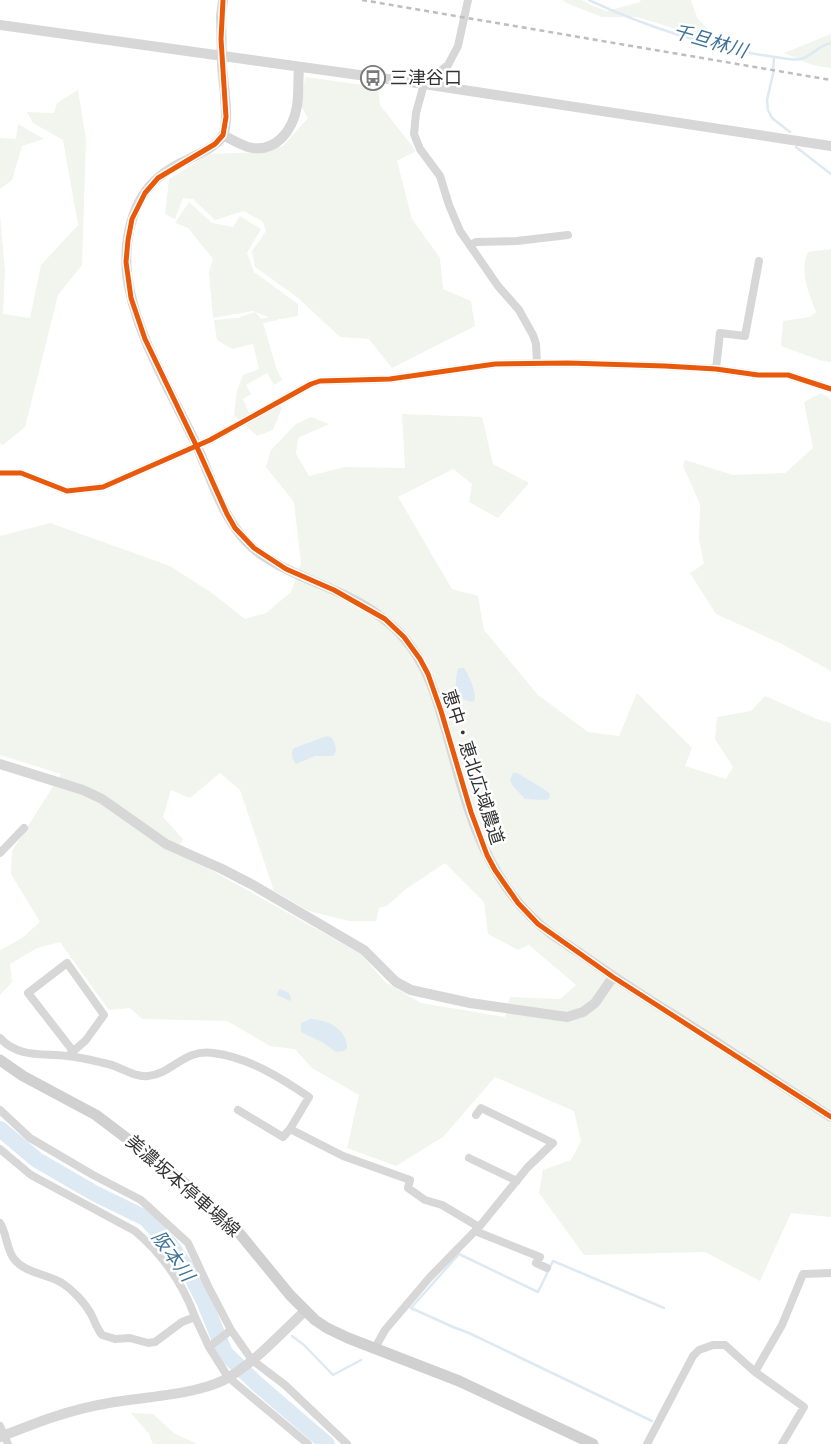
<svg xmlns="http://www.w3.org/2000/svg" width="831" height="1444" viewBox="0 0 831 1444" font-family="Jost,'Noto Sans JP',sans-serif">
  <style>
    .green { fill: #f1f5ed; fill-rule: evenodd }
    .water { fill: #ddeaf3 }
    .lines { fill: none; stroke-linecap: round; stroke-linejoin: round }
    .stream { stroke: #ddeaf3; stroke-width: 2.5 }
    .river { stroke: #ddeaf3; stroke-width: 16 }
    .minor { stroke: #d7d7d7; stroke-width: 8 }
    .tertiary { stroke: #d7d7d7; stroke-width: 10 }
    .secondary { stroke: #d0d0d0; stroke-width: 11 }
    .rail { stroke: #bebebe; stroke-width: 2.5; stroke-dasharray: 5 4; stroke-linecap: butt }
    .tertiary-bridge { stroke: #d7d7d7; stroke-width: 10 }
    .cycleway-casing { stroke: #fff; stroke-width: 8 }
    .cycleway { stroke: #e8590c; stroke-width: 5 }
    .labels { text-anchor: middle; dominant-baseline: central; stroke-width: 5; stroke-linejoin: round; paint-order: stroke }
    .poi-label { font-size: 18px; fill: #333; stroke: #fff; text-anchor: start }
    .street-label { font-size: 18px; fill: #333; stroke: #fff }
    .water-label { font-size: 19px; font-style: italic; fill: #3f7397; stroke: #fff }
  </style>
  <rect width="100%" height="100%" fill="#fff"/>
  <path class="green" d="M563 0H582L593 6 607 11 640 2 641 0H691L697 18 707 28 702 37 637 17H602L566 3Z
    M831 34V68L812 65 784 53Z
    M305 77 378 87 380 105 416 151 397 161 412 219 440 258 443 289 471 301 475 326 392 368 369 339 340 337 297 297 255 267 252 251 266 231 263 222 244 211 215 220 193 199 183 198 175 219 165 214 169 179 209 154 260 152 283 146 308 118 301 106Z
    M78 90 86 140 82 265 58 295 25 427 3 445 0 444V215L5 270 3 314 30 318 41 265 78 225 63 140 33 123 27 112 54 113 57 103Z
    M18 124 44 139 22 146 12 180 0 189V138L16 139Z
    M189 202 212 223 233 227 240 216 261 229 247 253 254 272 298 304V316L282 319H278V320L263 323 277 370 282 380 274 385 267 373 246 385 251 394 243 399 251 418 279 402 282 408 273 430 257 436 234 415 237 391 243 375 259 369 253 344 232 349 217 340 214 320 238 318 255 312 261 319 269 317 253 311 213 318 209 272 213 259 188 228 175 223Z
    M831 249V362L822 361 781 346 783 321 810 317 816 312C809 293 799 273 808 252Z
    M821 393 831 399V671L782 644 716 614 690 573 704 564 699 540 700 504 683 466 685 460 733 475 785 473 813 448 804 402Z
    M402 414 482 417 493 464 529 483 498 518 469 502 472 484 453 469 398 497 452 589 478 596 484 630 538 695 588 732 619 736 637 693 692 748 685 766 726 779 733 767 715 739 717 717 751 711 765 696 817 719 831 723V1217L791 1213 760 1281 705 1252 584 1255 539 1193 543 1170 571 1160 581 1141 574 1111 495 1077 443 1137 396 1166 347 1148 359 1095 312 1068 295 1049 270 1046 227 1021 142 1019 130 1008 109 1010 60 942 37 948 10 964 12 982 0 995V950L22 938 40 922 11 874 12 851 61 774 0 755V536L50 523 170 566 212 593 245 619 266 613 291 592 301 563 294 502 266 467 271 450 296 424 311 417 329 424 298 438 296 454 309 476 345 467 405 468ZM220 773 240 790 274 891 309 911 349 921H376L379 908 387 906 406 889 445 863 484 902 488 934 518 950 529 945 576 985 560 999 510 997 505 1017 421 1003 385 982 361 954 177 851 183 839 163 817 171 790 190 798Z
    M131 1413 153 1414 175 1434 198 1444H153L149 1434Z"/>
  <path class="water" d="M459 668H464C470 677 475 689 475 700L472 702 463 699 455 690 457 672Z
    M327 736 332 738C335 743 337 748 335 754L332 756H315L296 764C292 759 290 752 294 748Z
    M513 773H517L544 789 550 794 549 799 545 800 525 799 513 786 510 780Z
    M280 989 289 993 291 998 290 1001 277 995V993Z
    M311 1019C328 1020 347 1029 347 1048L344 1051 336 1052 322 1042 301 1032V1023Z"/>
  <g class="lines">
    <path class="stream" d="M589 0C644 26 714 49 775 57 782 58 794 61 801 59 812 56 819 45 831 43
      M774 57 773 74 767 100 768 110 772 118 790 132
      M796 147 831 174
      M292 1336 304 1345 333 1375 361 1360
      M652 1421 469 1333 453 1327 411 1308 459 1254 538 1292 553 1261 664 1308"/>
    <path class="river" d="M0 1129 37 1160 94 1193 145 1218 169 1243 187 1268 204 1301 225 1353 256 1383 327 1444"/>
    <path class="minor" d="M468 0 458 46 448 65 424 84 416 113 414 134 420 149 440 176 449 205 460 231 498 286 519 310 533 335 536 344 537 363
      M470 245 476 242 517 241 568 235
      M716 369 720 333 745 336 759 261
      M0 473H21L67 491 103 487 210 440 311 384 320 381 390 379 495 364 568 363 665 366 716 369 758 375H788L831 389
      M0 853 24 828
      M0 1038C18 1058 43 1053 67 1056 81 1057 95 1061 108 1064 121 1067 135 1078 148 1076 174 1073 183 1049 213 1053 248 1057 281 1078 309 1097L290 1129 343 1156 410 1180 408 1188 425 1200 442 1205 479 1227
      M68 1056 86 1040 104 1015 67 963 28 993 73 1051
      M0 1110 30 1138 93 1175 141 1200 188 1243 208 1286 231 1330 252 1360 285 1385 347 1444
      M238 1110 283 1137 290 1129
      M0 1149 31 1175 135 1231C162 1254 183 1284 195 1317
      M469 1158 517 1181
      M0 1223C7 1234 6 1248 14 1259 25 1273 47 1274 62 1283 73 1290 85 1303 91 1314 95 1322 97 1329 102 1335L115 1339 130 1338 148 1343 155 1342 182 1322 195 1317 209 1347 228 1377 308 1444
      M475 1231 540 1257 536 1263 547 1268
      M209 1347 231 1330
      M375 1348 385 1330 430 1277 479 1227 527 1168 553 1143 481 1108 476 1115
      M755 1372 782 1325 803 1274 831 1273
      M0 1426 8 1444
      M647 1444 693 1356 699 1350 713 1345H725L755 1372 804 1407 782 1444"/>
    <path class="tertiary" d="M0 25 424 84 831 146
      M222 65C223 81 230 122 223 135 217 147 199 153 189 159 178 164 167 170 159 177 131 200 124 241 127 274 134 332 171 392 196 444 212 479 223 522 253 548 271 563 294 573 315 582 347 595 381 611 404 638 426 663 436 695 445 727 458 771 468 819 490 860 502 883 518 905 537 922 548 933 563 942 577 951 609 974 643 996 677 1017 729 1050 780 1084 831 1117
      M223 135C231 139 239 144 248 147 276 154 293 130 297 106 299 93 298 80 299 67
      M0 764 83 790 102 799 166 844 222 869 253 885 364 950 396 982 411 990 470 1003 567 1017 583 1012 595 1003 613 977
      M0 1437C38 1422 68 1410 109 1403 143 1397 194 1395 224 1380 255 1363 280 1334 305 1311"/>
    <path class="secondary" d="M0 1060 23 1076 96 1115 171 1172 231 1223 290 1295 315 1320 327 1328 348 1338 459 1381 593 1444"/>
    <path class="rail" d="M362 0 831 80"/>
    <path class="tertiary-bridge" d="M222 65 221 16 223 0"/>
    <defs>
      <path id="cycleway" d="M223 0 221 39 226 117 223 135 215 144 158 178 145 193 132 219 128 240 126 262 131 298 145 339 196 445 227 514 235 528 254 548 286 569 334 590 385 619 404 637 420 659 428 674 441 711 471 812 487 855 495 870 518 903 538 924 613 977 831 1117
        M0 473H21L67 491 103 487 210 440 311 384 320 381 390 379 495 364 568 363 665 366 716 369 758 375H788L831 389"/>
    </defs>
    <use href="#cycleway" class="cycleway-casing"/>
    <use href="#cycleway" class="cycleway"/>
  </g>
  <defs>
    <symbol id="bus-ring" viewBox="-11 -11 22 22"><circle r="9.5" fill="#fff" stroke="#7a7a7a" stroke-width="1.5"/><path d="M-5-6H5V4H4V6H2V4H-2V6H-4V4H-5ZM-3.5-4V0h7V-4ZM-3.5 1.2v1.5H-2V1.2ZM2 1.2v1.5H3.5V1.2Z" fill="#7a7a7a"/></symbol>
  </defs>
  <g fill-rule="evenodd">
    <use href="#bus-ring" x="359" y="64" width="28" height="28"/>
  </g>
  <g class="labels">
    <g class="poi-label">
      <text x="390" y="78">三津谷口</text>
    </g>
    <g class="street-label">
      <text transform="translate(473 767) rotate(72)">恵中・恵北広域農道</text>
      <text transform="translate(183 1186) rotate(41)">美濃坂本停車場線</text>
    </g>
    <g class="water-label">
      <text transform="translate(710 41) rotate(16)">千旦林川</text>
      <text transform="translate(173 1256) rotate(54)">阪本川</text>
    </g>
  </g>
</svg>
